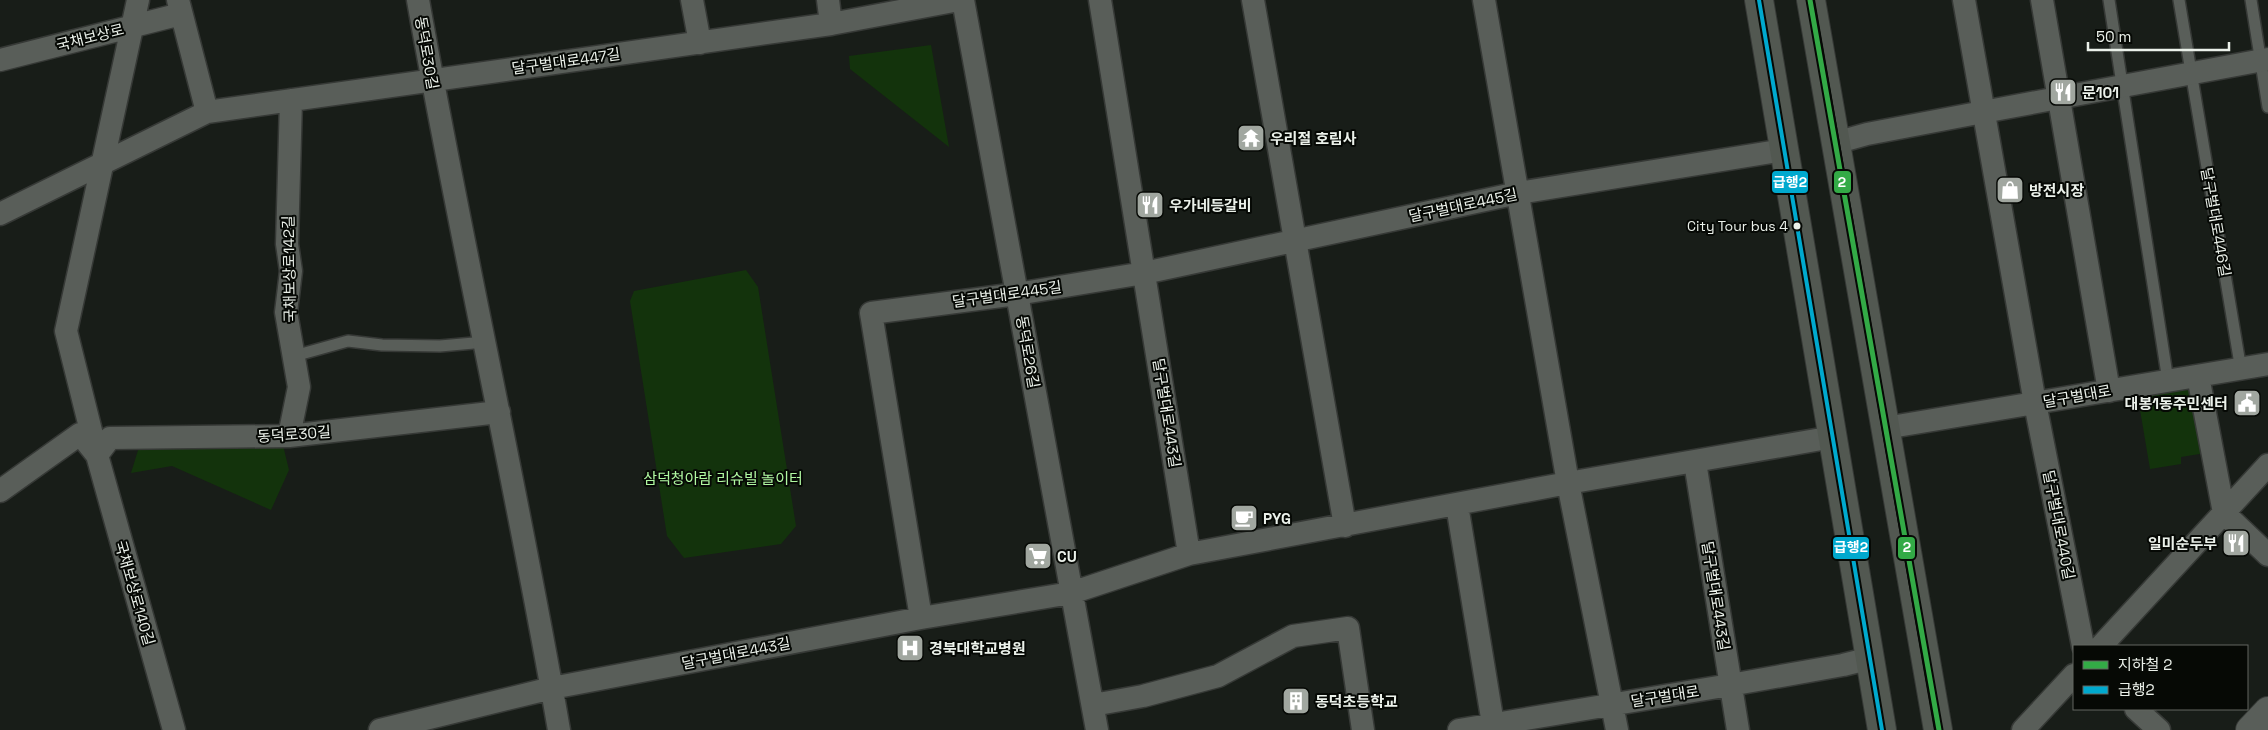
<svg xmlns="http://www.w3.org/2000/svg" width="2268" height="730" viewBox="0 0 2268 730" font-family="'Space Grotesk','Noto Sans KR',sans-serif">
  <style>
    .green { fill: #13330c }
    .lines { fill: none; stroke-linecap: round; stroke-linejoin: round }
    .service-casing { stroke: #363936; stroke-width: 14 }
    .minor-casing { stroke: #363936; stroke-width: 25 }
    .tertiary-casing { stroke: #363936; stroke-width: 30 }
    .secondary-casing { stroke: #363936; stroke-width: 30 }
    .service { stroke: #595e59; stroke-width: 11 }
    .minor { stroke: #595e59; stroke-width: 22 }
    .tertiary { stroke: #595e59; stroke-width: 28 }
    .secondary { stroke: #525851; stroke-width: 28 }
    .bus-1-casing { stroke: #060905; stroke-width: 8 }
    .bus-1 { stroke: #00a9ce; stroke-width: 4 }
    .metro-1-casing { stroke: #060905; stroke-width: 9 }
    .metro-1 { stroke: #33aa46; stroke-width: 5 }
    .bus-dot { fill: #ebf1ea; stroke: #060905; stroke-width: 2 }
    .labels { text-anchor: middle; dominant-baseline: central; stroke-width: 4; stroke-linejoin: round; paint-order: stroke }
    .bus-label { font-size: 14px; fill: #ebf1ea; stroke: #060905; text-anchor: end }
    .street-label { font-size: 15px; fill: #ebf1ea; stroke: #060905 }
    .poi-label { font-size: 15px; font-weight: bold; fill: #ebf1ea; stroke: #060905; text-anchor: start }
    .park-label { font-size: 15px; fill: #b0f8a1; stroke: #060905 }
    .line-badge { stroke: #060905; stroke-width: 2 }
    .badge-label { font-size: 14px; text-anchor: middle; font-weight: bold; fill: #fff }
  </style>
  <rect width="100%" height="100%" fill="#181d18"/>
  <path class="green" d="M931 45 949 147 850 69 849 56Z
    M746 270 758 287 796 526 781 544 684 558 667 536 630 301 634 291Z
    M2198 376 2212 452 2181 457V464L2150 469 2136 386Z
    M281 437 289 470 271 510 172 466 131 473 139 447Z"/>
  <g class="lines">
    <defs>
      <path id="service" d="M2109 0 2168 381
        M2179 0 2241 370
        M2251 0 2268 107
        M294 356 348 341 382 345 440 346 485 342"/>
      <path id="minor" d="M138 0 66 331 97 455 174 730
        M178 0 207 112
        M418 0C461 244 517 486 559 730
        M692 0 700 43
        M828 0 831 24
        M963 0 1097 730
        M1100 0 1189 554
        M1253 0 1345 526
        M1484 0 1568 483 1617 730
        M1964 0 2035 403 2083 646
        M2042 0 2109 391
        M0 60 181 14
        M1835 143 1867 134 1983 112 2268 59
        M0 214 207 112 831 24 959 0
        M2198 376 2224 513 2268 555
        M1885 428 2268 364
        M289 436 299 387 286 312 291 271 287 244 291 100
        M97 455 110 438 289 436 499 412
        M1695 462 1738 730
        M0 491 80 434 96 454
        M1457 505 1494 730
        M921 618 871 313 1017 294 1144 273 1518 193 1784 150
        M2101 646 2268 465
        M1093 705 1143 696 1218 676 1293 636 1348 628 1363 730
        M2136 709 2159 730
        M380 730 552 688 921 618 1071 593 1189 554 1568 483 1833 437
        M1459 730 1730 685 1843 665 1871 658
        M2023 730 2074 675"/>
      <path id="tertiary" d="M2250 730 2268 711"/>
      <path id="secondary" d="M1759 0 1882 730
        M1811 0 1938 730"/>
    </defs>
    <use href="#service" class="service-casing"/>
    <use href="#minor" class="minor-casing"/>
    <use href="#tertiary" class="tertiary-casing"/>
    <use href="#secondary" class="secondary-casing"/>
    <use href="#service" class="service"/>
    <use href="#minor" class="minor"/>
    <use href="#tertiary" class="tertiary"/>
    <use href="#secondary" class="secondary"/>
    <defs>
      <path id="bus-1" d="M1759 0 1882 730
        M1811 0 1938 730"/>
    </defs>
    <use href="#bus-1" class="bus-1-casing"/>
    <use href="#bus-1" class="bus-1"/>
    <defs>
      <path id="metro-1" d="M1810 0 1939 730"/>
    </defs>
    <use href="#metro-1" class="metro-1-casing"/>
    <use href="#metro-1" class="metro-1"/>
  </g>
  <defs>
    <symbol id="restaurant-square" viewBox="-11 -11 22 22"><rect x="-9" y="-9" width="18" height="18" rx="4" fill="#a1a7a0" stroke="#060905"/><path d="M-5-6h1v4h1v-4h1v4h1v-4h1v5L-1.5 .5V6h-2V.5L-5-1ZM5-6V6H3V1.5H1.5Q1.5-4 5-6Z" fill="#fff"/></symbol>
    <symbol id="temple-square" viewBox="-11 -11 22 22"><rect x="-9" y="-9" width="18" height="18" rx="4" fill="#a1a7a0" stroke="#060905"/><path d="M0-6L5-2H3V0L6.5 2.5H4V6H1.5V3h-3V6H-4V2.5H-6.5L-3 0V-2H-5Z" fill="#fff"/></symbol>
    <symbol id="shop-square" viewBox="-11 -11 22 22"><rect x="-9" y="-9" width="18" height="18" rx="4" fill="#a1a7a0" stroke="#060905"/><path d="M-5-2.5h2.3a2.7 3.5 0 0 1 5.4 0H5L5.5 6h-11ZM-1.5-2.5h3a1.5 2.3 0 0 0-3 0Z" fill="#fff"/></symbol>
    <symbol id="civic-square" viewBox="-11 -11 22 22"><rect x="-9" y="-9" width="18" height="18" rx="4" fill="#a1a7a0" stroke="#060905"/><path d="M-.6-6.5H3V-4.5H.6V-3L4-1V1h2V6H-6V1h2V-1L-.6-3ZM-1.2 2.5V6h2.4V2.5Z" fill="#fff"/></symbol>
    <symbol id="cafe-square" viewBox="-11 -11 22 22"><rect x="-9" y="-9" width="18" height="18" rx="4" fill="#a1a7a0" stroke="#060905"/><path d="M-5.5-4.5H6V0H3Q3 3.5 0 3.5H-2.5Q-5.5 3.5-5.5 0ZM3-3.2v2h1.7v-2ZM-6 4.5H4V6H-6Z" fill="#fff"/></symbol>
    <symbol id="supermarket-square" viewBox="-11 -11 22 22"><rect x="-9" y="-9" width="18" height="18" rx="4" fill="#a1a7a0" stroke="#060905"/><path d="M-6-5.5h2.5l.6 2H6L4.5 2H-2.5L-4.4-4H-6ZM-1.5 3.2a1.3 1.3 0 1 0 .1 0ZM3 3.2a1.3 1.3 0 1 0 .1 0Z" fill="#fff"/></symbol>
    <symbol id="hospital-square" viewBox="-11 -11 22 22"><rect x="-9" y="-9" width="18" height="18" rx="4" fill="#a1a7a0" stroke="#060905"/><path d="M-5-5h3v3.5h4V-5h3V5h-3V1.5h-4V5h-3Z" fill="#fff"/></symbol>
    <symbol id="building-square" viewBox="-11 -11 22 22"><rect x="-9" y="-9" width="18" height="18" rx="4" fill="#a1a7a0" stroke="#060905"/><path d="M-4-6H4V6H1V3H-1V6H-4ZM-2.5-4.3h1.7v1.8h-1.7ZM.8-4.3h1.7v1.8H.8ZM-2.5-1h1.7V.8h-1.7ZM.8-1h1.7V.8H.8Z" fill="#fff"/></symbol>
  </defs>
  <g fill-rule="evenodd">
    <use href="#restaurant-square" x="2047" y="76" width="32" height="32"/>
    <use href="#temple-square" x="1235" y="122" width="32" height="32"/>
    <use href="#shop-square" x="1994" y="174" width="32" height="32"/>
    <use href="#restaurant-square" x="1134" y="189" width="32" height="32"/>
    <use href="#civic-square" x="2231" y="387" width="32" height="32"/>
    <use href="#cafe-square" x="1228" y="502" width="32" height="32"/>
    <use href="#restaurant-square" x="2220" y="527" width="32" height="32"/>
    <use href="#supermarket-square" x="1022" y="540" width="32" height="32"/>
    <use href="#hospital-square" x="894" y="632" width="32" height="32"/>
    <use href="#building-square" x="1280" y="685" width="32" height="32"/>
  </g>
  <circle class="bus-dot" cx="1797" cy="226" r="4.5"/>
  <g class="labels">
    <g class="bus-label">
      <text x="1788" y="226">City Tour bus 4</text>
    </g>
    <g class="street-label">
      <text transform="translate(90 37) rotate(-14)">국채보상로</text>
      <text transform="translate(427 53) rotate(80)">동덕로30길</text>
      <text transform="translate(566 61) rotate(-8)">달구벌대로447길</text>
      <text transform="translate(1463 205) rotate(-12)">달구벌대로445길</text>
      <text transform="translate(2216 222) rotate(80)">달구벌대로446길</text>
      <text transform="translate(289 269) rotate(-91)">국채보상로142길</text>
      <text transform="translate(1007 294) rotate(-8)">달구벌대로445길</text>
      <text transform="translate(1028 352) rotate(80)">동덕로26길</text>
      <text transform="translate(2077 396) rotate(-10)">달구벌대로</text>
      <text transform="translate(1167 413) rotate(81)">달구벌대로443길</text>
      <text transform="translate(294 434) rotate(-4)">동덕로30길</text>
      <text transform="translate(2059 525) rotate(79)">달구벌대로440길</text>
      <text transform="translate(135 593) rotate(74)">국채보상로140길</text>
      <text transform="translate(1716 596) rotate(81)">달구벌대로443길</text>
      <text transform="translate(736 653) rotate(-11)">달구벌대로443길</text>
      <text transform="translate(1665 696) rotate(-9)">달구벌대로</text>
    </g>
    <g class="poi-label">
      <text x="2082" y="92">문101</text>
      <text x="1270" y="138">우리절 호림사</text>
      <text x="2029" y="190">방전시장</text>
      <text x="1169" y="205">우가네등갈비</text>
      <text x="2228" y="403" text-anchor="end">대봉1동주민센터</text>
      <text x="1263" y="518">PYG</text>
      <text x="2217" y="543" text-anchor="end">일미순두부</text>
      <text x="1057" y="556">CU</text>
      <text x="929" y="648">경북대학교병원</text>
      <text x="1315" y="701">동덕초등학교</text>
    </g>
    <g class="park-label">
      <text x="723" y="478">삼덕청아람 리슈빌 놀이터</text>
    </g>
  </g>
  <g class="line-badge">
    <rect x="1771" y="170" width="38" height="24" rx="5" fill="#00a9ce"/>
    <rect x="1833" y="170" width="19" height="24" rx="5" fill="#33aa46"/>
    <rect x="1832" y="536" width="38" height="24" rx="5" fill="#00a9ce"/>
    <rect x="1897" y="536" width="19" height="24" rx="5" fill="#33aa46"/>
  </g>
  <g class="badge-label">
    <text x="1790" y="187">급행2</text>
    <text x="1842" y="187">2</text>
    <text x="1851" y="552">급행2</text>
    <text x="1907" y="552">2</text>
  </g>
  <rect x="2073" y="645" width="175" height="65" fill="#060905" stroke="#626661"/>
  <rect x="2083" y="661" width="25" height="8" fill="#33aa46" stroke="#626661"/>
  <text x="2118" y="670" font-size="15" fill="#ebf1ea">지하철 2</text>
  <rect x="2083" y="686" width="25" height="8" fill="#00a9ce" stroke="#626661"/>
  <text x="2118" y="695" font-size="15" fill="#ebf1ea">급행2</text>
  <path d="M2088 42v8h141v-8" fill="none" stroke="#ebf1ea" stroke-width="2.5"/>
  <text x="2096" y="42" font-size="15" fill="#ebf1ea" stroke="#060905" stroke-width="4" paint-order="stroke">50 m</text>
</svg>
